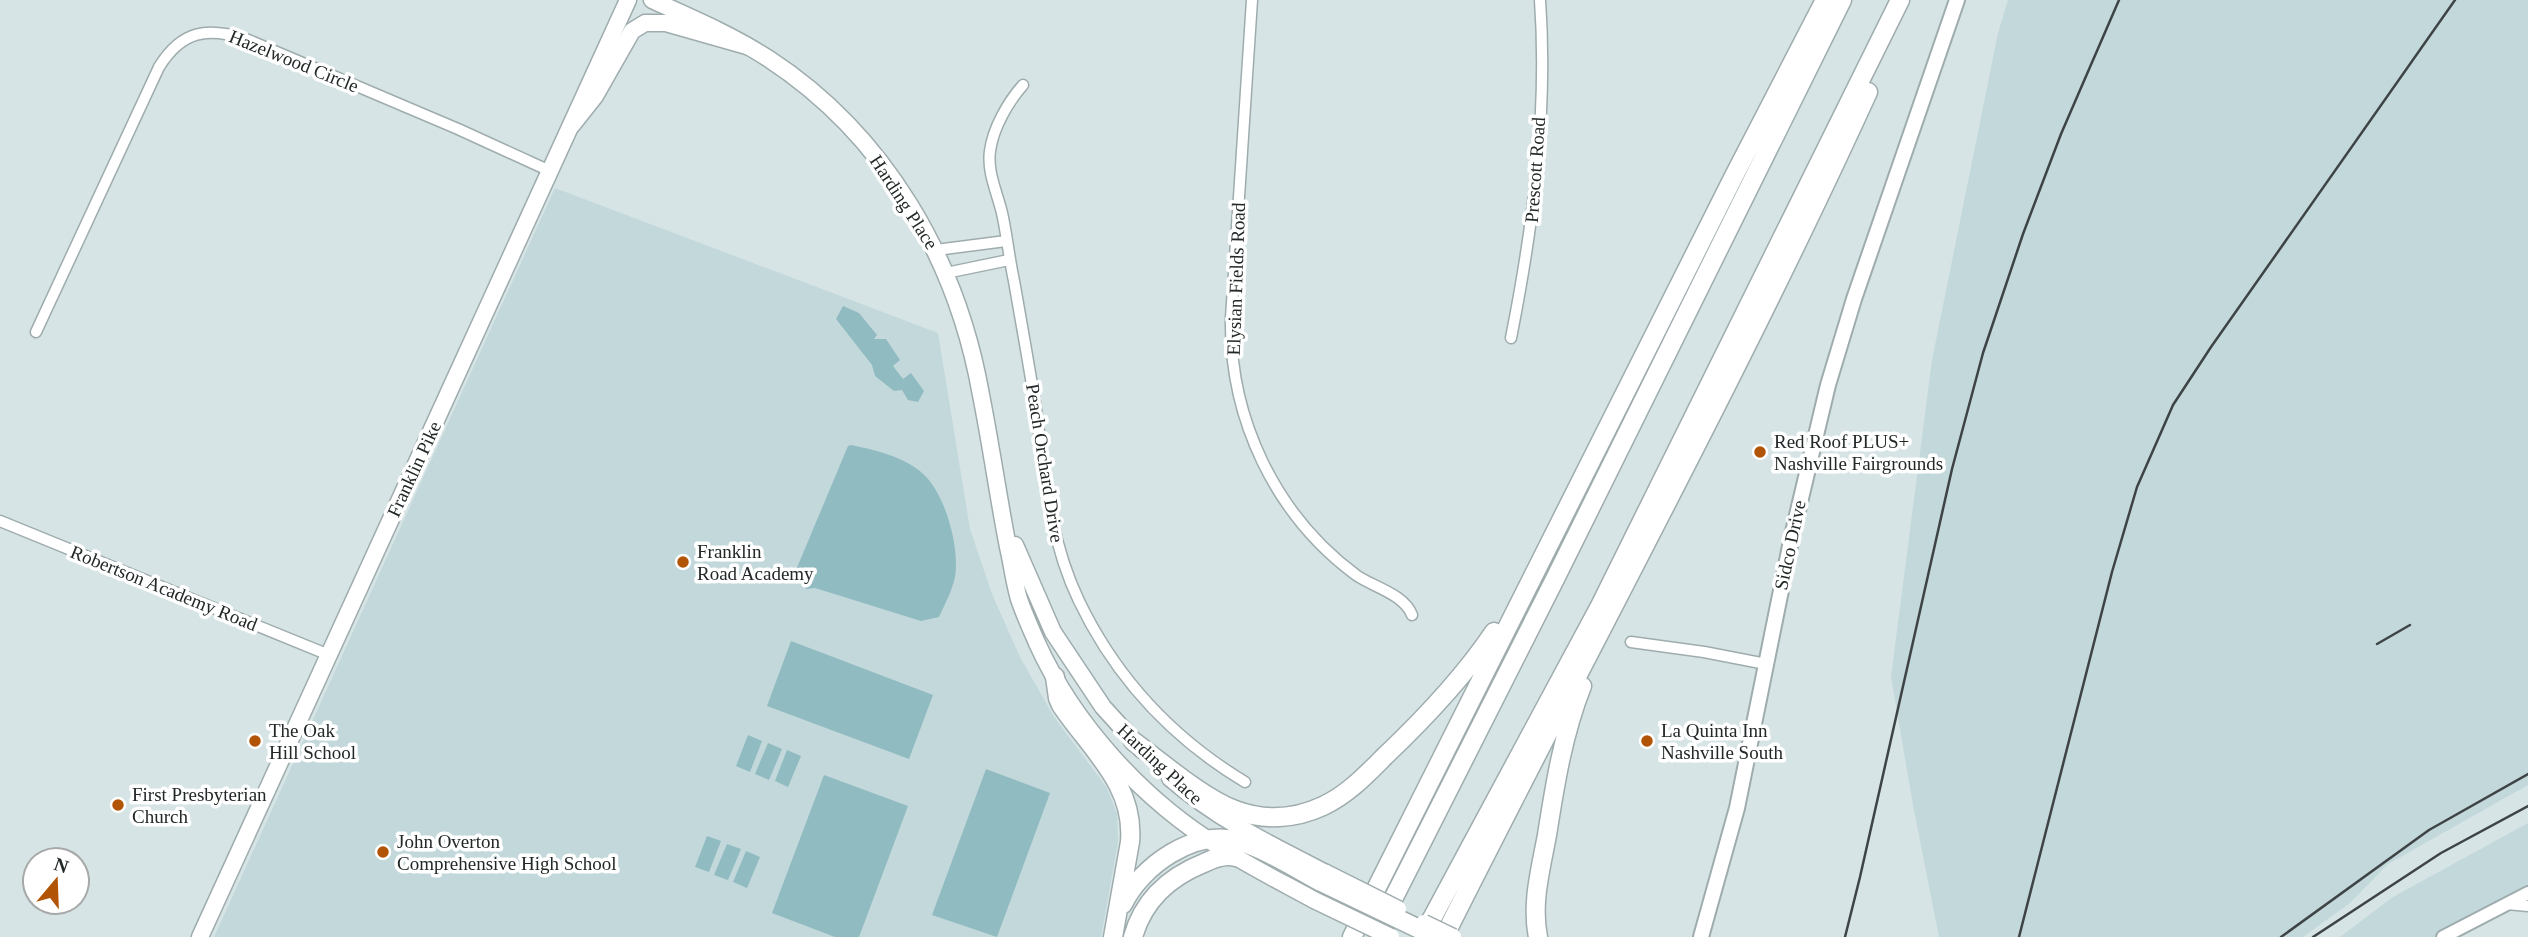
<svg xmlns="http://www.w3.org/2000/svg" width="2528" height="937" viewBox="0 0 2528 937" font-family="'Times New Roman',serif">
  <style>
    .built { fill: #c3d8db }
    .green { fill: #90bbc1 }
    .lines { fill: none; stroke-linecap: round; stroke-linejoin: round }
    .minor-casing { stroke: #9facae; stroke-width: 13 }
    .tertiary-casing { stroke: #9facae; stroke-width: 16 }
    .secondary-casing { stroke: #9facae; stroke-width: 18 }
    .primary-casing { stroke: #9facae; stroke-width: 19 }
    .trunk-casing { stroke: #9facae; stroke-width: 19 }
    .motorway-casing { stroke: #9facae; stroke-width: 21 }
    .minor { stroke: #fff; stroke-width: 10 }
    .tertiary { stroke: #fff; stroke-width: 12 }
    .secondary { stroke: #fff; stroke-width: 14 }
    .primary { stroke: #fff; stroke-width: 16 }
    .trunk { stroke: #fff; stroke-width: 16 }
    .motorway { stroke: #fff; stroke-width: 18 }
    .rail { stroke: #3e4445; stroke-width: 2.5 }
    .primary-bridge-casing { stroke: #9facae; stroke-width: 19; stroke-linecap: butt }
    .motorway-bridge-casing { stroke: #9facae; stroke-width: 21; stroke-linecap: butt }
    .primary-bridge { stroke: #fff; stroke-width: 16 }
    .motorway-bridge { stroke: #fff; stroke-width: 18 }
    .poi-dot { fill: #b25405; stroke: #fff; stroke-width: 2.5 }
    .labels { text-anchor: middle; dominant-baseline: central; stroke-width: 7; stroke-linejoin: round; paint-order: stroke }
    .street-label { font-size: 19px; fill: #222728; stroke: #fff }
    .poi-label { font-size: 19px; fill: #222728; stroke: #fff; text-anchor: start }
  </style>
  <rect width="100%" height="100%" fill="#d6e4e6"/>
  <path class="built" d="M2008 0H2528V785L2388 864 2350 903 2303 937H1939L1913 805 1891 677 1932 360 1998 33Z
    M555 188 938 333 970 529 992 594 1020 657 1054 717 1107 788 1117 814 1118 842 1101 937H214Z
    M2528 823V893L2443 937H2340L2393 897Z"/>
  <path class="green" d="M843 306 859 313 877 335 874 339H886L900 360 893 366 903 379 911 373 924 391 918 402 908 400 902 390 894 391 875 376 872 365 836 319Z
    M851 445C875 450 902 456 921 472 945 491 960 548 955 577 952 591 945 604 939 617L921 621 815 588 806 589 796 570 848 446Z
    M791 641 933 695 909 759 767 706Z
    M748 735 762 741 750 772 736 766Z
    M768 743 782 749 769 780 755 774Z
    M787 750 801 756 788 787 775 781Z
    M986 769 1050 793 997 937 932 915Z
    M824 775 908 806 859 937H835L772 913Z
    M707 836 721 841 709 872 695 867Z
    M727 844 741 849 728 880 714 875Z
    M746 851 760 857 747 888 733 882Z"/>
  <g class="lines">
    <defs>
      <path id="minor" d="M1252 0 1231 318C1229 418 1275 515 1356 575 1373 587 1404 594 1412 615
        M1023 85C1008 102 993 128 990 151 987 172 997 192 1002 213 1007 235 1009 258 1014 281 1022 326 1030 371 1037 416 1045 480 1051 543 1079 601 1116 678 1172 738 1245 782
        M936 250 1006 241
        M946 273 1009 260
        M36 332 159 67C182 30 207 27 246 39L458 129 550 171
        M1511 338C1533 227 1548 113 1540 0
        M0 521 329 655
        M1631 642 1704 652 1766 664
        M2507 904 2528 906"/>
      <path id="tertiary" d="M2443 937 2528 893"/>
      <path id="secondary" d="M1701 937 1737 808 1792 536 1828 385 1854 299 1957 0"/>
      <path id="primary" d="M652 0C692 18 732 35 769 59 885 135 957 259 981 395 991 445 998 496 1008 547 1012 564 1014 582 1019 599 1024 614 1031 629 1037 643 1074 725 1144 801 1221 848 1251 867 1283 883 1314 900
        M1015 545 1053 632 1103 707 1142 750
        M1170 778C1217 819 1271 845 1326 873
        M200 937 628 0"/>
      <path id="trunk" d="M572 125 595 96 632 31 645 23H666L747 46"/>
      <path id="motorway" d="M1055 677 1058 698 1061 705C1091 750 1135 784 1130 842L1113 937
        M1133 741C1160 761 1204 799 1235 810 1264 821 1295 819 1323 806 1347 795 1366 775 1385 756 1425 718 1463 678 1494 632
        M1123 904C1141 866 1195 828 1238 841 1267 850 1295 868 1321 882
        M1384 917 1555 579 1842 0
        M1133 937C1143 901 1169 877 1204 863 1214 858 1225 854 1236 857
        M1352 937 1734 176 1825 0
        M1422 937 1600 606 1900 0
        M1444 937C1585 655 1737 379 1868 92
        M1538 937C1531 903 1541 868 1547 835 1555 784 1563 734 1582 686"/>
    </defs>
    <use href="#minor" class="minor-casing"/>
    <use href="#tertiary" class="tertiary-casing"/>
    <use href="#secondary" class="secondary-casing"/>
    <use href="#primary" class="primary-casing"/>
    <use href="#trunk" class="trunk-casing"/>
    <use href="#motorway" class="motorway-casing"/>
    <use href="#minor" class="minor"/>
    <use href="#tertiary" class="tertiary"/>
    <use href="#secondary" class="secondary"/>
    <use href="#primary" class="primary"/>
    <use href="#trunk" class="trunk"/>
    <use href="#motorway" class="motorway"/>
    <path class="rail" d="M2377 644 2410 625
      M1845 937 1860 877 1952 469 1983 353 2023 234 2061 134 2119 0
      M2019 937 2112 572 2137 487 2173 405 2211 347 2455 0
      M2281 937 2429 830 2528 774
      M2313 937 2441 853 2528 806"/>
    <defs>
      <path id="primary-bridge" d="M1326 873 1398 909
        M1314 900 1391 937
        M1424 923 1453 937"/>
      <path id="motorway-bridge" d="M1321 882 1436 937"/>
    </defs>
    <use href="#primary-bridge" class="primary-bridge-casing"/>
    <use href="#motorway-bridge" class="motorway-bridge-casing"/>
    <use href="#primary-bridge" class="primary-bridge"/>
    <use href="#motorway-bridge" class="motorway-bridge"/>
  </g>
  <g class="poi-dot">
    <circle cx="1760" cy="452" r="7"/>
    <circle cx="683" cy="562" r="7"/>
    <circle cx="255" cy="741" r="7"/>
    <circle cx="1647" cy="741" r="7"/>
    <circle cx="118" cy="805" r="7"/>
    <circle cx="383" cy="852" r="7"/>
  </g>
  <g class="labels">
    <g class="street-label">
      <text transform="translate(294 61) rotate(22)">Hazelwood Circle</text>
      <text transform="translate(1535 170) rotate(-86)">Prescott Road</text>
      <text transform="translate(904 202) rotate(57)">Harding Place</text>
      <text transform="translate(1236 279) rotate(-88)">Elysian Fields Road</text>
      <text transform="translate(1045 463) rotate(81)">Peach Orchard Drive</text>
      <text transform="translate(414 469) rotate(-65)">Franklin Pike</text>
      <text transform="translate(1790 545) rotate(-78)">Sidco Drive</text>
      <text transform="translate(164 588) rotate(22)">Robertson Academy Road</text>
      <text transform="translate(1160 764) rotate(43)">Harding Place</text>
    </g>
    <g class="poi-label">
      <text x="1774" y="441">Red Roof PLUS+<tspan x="1774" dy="22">Nashville Fairgrounds</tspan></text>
      <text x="697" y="551">Franklin<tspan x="697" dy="22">Road Academy</tspan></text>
      <text x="269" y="730">The Oak<tspan x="269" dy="22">Hill School</tspan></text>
      <text x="1661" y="730">La Quinta Inn<tspan x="1661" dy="22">Nashville South</tspan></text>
      <text x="132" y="794">First Presbyterian<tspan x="132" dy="22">Church</tspan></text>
      <text x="397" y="841">John Overton<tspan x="397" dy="22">Comprehensive High School</tspan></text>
    </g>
  </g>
  <g transform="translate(56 881) rotate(19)"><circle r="33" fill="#ffffff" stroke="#a7a9a9" stroke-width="2"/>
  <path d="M0-5L12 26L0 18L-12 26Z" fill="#b25405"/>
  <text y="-10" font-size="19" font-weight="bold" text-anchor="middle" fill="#222728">N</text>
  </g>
</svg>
